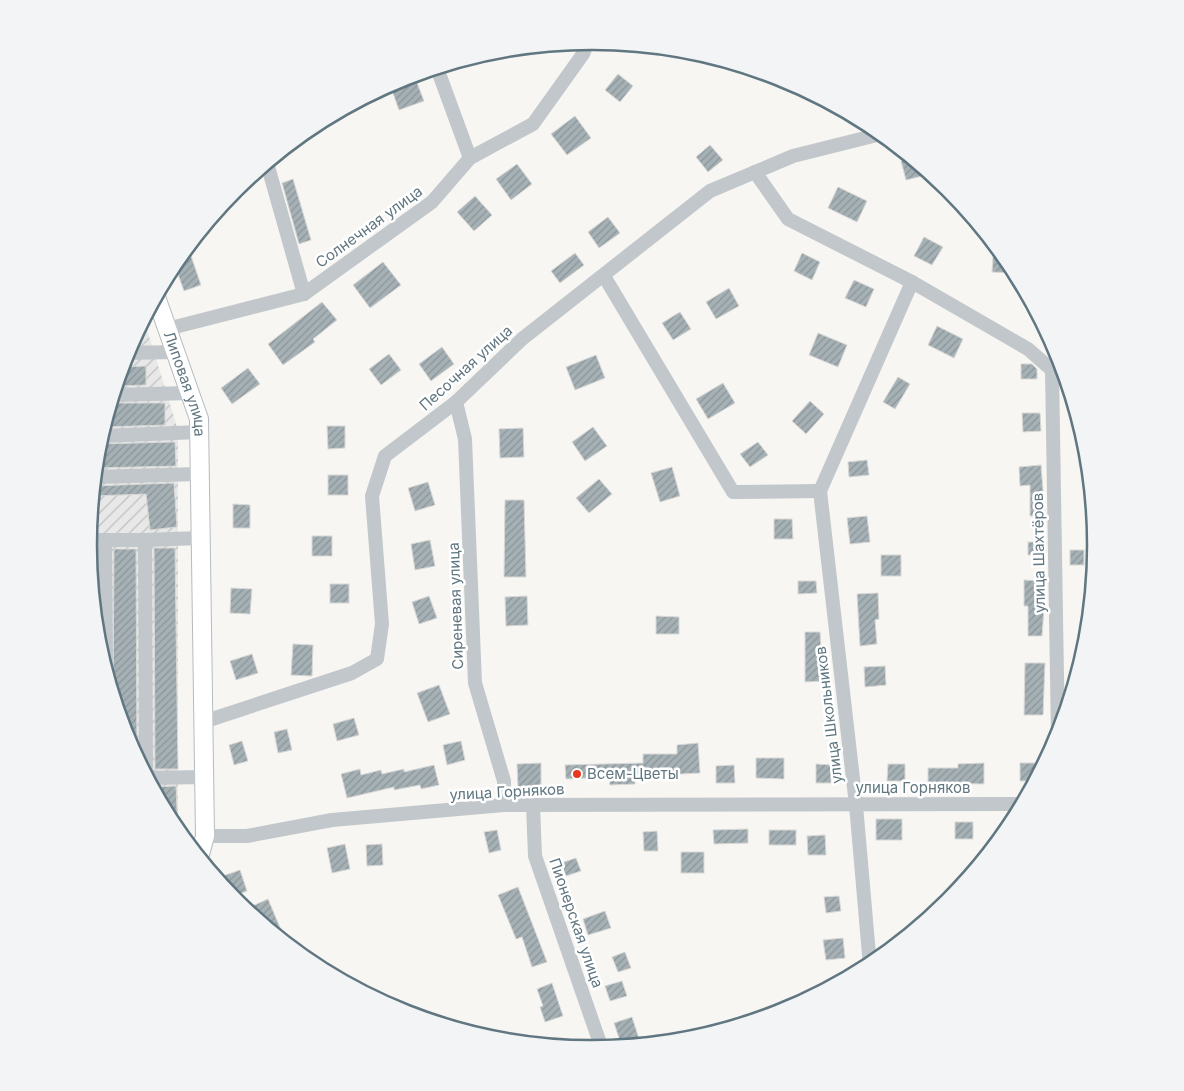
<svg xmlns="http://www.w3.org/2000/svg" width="1184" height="1091" viewBox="0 0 1184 1091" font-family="Inter,sans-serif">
<defs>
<pattern id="industrial-furrows" width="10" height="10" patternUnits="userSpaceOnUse" patternTransform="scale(1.25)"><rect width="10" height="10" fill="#e7e8e7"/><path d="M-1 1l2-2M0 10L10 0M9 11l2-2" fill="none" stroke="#bfc1c0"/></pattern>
<pattern id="building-hatch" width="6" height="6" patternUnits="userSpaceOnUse" patternTransform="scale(1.25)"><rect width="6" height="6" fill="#a6b1b6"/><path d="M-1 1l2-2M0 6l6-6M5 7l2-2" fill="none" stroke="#8b9599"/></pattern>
</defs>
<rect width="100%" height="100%" fill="#f7f6f3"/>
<path fill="url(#industrial-furrows)" d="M144,320l34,110v402l-52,-94 -29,-94 -9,-99 9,-98 29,-95z"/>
<g fill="url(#building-hatch)" stroke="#d8d8d6">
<path d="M618,74l15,12 -13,16 -15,-12z"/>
<path d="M414,75l10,26 -25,9 -9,-25z"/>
<path d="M575,116l16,22 -24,17 -16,-21z"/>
<path d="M710,145l13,15 -15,12 -12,-15z"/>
<path d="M911,158l19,16 -24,6 -5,-19z"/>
<path d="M517,164l15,20 -21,16 -15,-21z"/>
<path d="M293,179l18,61 -12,4 -17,-61z"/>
<path d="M838,187l29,14 -10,21 -29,-14z"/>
<path d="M475,196l17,19 -18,16 -17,-19z"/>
<path d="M608,217l12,16 -21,15 -11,-16z"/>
<path d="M924,237l19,10 -11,18 -18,-9z"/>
<path d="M994,244l17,22 4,7 -23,-1z"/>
<path d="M188,247l13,38 -17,6 -10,-28z"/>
<path d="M575,253l9,12 -24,18 -9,-12z"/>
<path d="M802,253l18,9 -8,18 -18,-9z"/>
<path d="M383,262l18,23 -31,23 -17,-23z"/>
<path d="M854,280l20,9 -8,18 -21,-9z"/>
<path d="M729,288l10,18 -23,13 -10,-17z"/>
<path d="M322,302l15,18 -24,19 2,3 -32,23 -15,-21z"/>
<path d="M680,312l11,17 -18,11 -11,-17z"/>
<path d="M937,326l26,13 -9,19 -26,-13z"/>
<path d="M818,333l29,12 -9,22 -29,-12z"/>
<path d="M442,347l12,17 -23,17 -12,-17z"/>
<path d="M389,354l12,16 -20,15 -12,-16z"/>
<path d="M596,355l9,23 -30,12 -9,-23z"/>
<path d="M1021,364h11l5,5v10h-16z"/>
<path d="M146,366v19l-30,1 6,-19z"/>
<path d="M248,368l12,16 -28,20 -11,-16z"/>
<path d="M898,377l12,7 -15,25 -12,-7z"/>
<path d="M723,383l12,20 -27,16 -12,-20z"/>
<path d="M810,401l14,13 -18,20 -14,-13z"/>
<path d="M111,403h54v22l-62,2z"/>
<path d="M1022,413h18l1,18 -18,1z"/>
<path d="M327,426h18v22l-17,1z"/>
<path d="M593,427l14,19 -22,15 -13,-19z"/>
<path d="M523,428l1,29 -24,1 -1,-29z"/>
<path d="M175,442l1,24 -81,2 3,-24z"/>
<path d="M758,442l10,13 -18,12 -10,-13z"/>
<path d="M867,460l2,15 -20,2 -1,-15z"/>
<path d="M1041,465l4,51h-15v-31l-10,1 -1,-19z"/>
<path d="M672,467l8,29 -20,6 -9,-29z"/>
<rect x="328" y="475" width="20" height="20"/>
<path d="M599,479l13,15 -23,19 -13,-15z"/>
<path d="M428,482l7,23 -20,6 -7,-23z"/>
<path d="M174,483l3,44 -27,3 -4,-36 -53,2 1,-10z"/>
<path d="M505,500h19l2,77h-22z"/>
<path d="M233,504l17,1v23h-17z"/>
<path d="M867,516l3,26 -20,2 -3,-26z"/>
<path d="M774,519h18l1,20h-19z"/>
<rect x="312" y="536" width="20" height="20"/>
<path d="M430,540l5,26 -20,4 -4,-26z"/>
<rect x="1028" y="542" width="18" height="13"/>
<path d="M154,548h21l3,221h-23z"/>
<path d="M88,549h8l1,91z"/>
<path d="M114,549h22l1,210 -11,-21 -13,-41z"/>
<rect x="1070" y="550" width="14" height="15"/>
<rect x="881" y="555" width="20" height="21"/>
<path d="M1024,580l22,1 -4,55h-14v-30h-4z"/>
<path d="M798,581h18l1,12 -19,1z"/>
<rect x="330" y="584" width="19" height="19"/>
<path d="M231,588l21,1 -2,25 -20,-1z"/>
<path d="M878,593l1,26 -4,1 2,24 -17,2 -3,-52z"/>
<path d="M429,596l8,22 -18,6 -7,-22z"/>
<path d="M527,596l1,29 -22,1 -1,-29z"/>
<path d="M656,616l23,1v17h-23z"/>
<path d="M805,632h15l3,49 -18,1z"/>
<path d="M293,644l20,1 -1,31 -21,-1z"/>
<path d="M252,654l6,19 -22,7 -6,-19z"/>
<path d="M1025,663h20l-2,52h-19z"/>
<path d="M885,666l1,19 -21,2 -1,-20z"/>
<path d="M439,685l11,29 -22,8 -11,-29z"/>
<path d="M354,718l5,17 -22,6 -4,-17z"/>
<path d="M287,729l5,21 -14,3 -4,-21z"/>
<path d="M242,741l6,20 -14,4 -5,-20z"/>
<path d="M461,741l4,19 -18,5 -4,-20z"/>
<path d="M698,743l2,30 -38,2v3h-27v6l-25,1 -1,-8 -43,2 -1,-14 78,-2v-9h34v-9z"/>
<path d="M756,758h28v21l-28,-1z"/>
<path d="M541,763v23l-23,1 -1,-23z"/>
<path d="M984,763v21l-56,-1v-15h30v-4z"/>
<path d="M1020,763h25l-10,18h-15z"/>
<path d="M816,764l15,1v18h-15z"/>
<path d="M888,764h17v17h-18z"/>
<path d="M434,765l5,20 -18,4 -1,-4 -26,5v-3l-47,11 -6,-24 19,-5 1,6 20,-5 1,4 22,-5v3z"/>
<path d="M734,765l1,18h-19v-17z"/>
<path d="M176,786l1,23 1,22 -26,-44z"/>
<rect x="876" y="819" width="26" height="21"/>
<rect x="955" y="822" width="18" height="17"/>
<path d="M748,829v14l-34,1 -1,-14z"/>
<path d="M497,830l4,20 -12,3 -5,-21z"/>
<rect x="769" y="830" width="27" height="15"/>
<path d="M657,831l1,20h-14l-1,-19z"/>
<path d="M825,835l1,20h-18l-1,-19z"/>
<path d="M345,844l5,25 -18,4 -5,-25z"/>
<path d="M382,844l1,21 -16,1 -1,-21z"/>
<rect x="681" y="852" width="23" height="21"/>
<path d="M576,858l5,13 -15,5 -5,-13z"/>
<path d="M240,870l7,21 -16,6 -8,-21z"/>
<path d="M518,887l29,75 -15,5 -10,-30 -6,2 -18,-44z"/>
<path d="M839,896l2,15 -15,2 -2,-16z"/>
<path d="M268,899l13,31 -8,3 -22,-18 -3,-7z"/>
<path d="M605,911l6,17 -23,7 -5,-16z"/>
<path d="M843,938l2,20 -19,2 -3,-20z"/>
<path d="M625,952l6,16 -13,4 -6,-15z"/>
<path d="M622,981l5,15 -17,5 -5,-15z"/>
<path d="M552,983l11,33 -18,6 -5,-15 3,-1 -6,-17z"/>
<path d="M632,1017l9,28 -19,2 -8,-24z"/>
</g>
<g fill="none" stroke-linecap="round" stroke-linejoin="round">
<defs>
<g id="major">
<path id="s1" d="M156,297l43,122 6,417 -6,22"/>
</g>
</defs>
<use href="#major" stroke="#b5bbbe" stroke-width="20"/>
<g stroke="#c1c7ca" stroke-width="14">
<path d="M437,68l33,90"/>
<path d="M267,163l37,131"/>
<path d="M755,172l33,47 124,63 116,67 24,21 6,367"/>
<path d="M604,276l129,216 87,-1"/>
<path d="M148,311h13"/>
<path d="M167,329l137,-35 128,-92 38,-44 63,-34 50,-70 5,-12"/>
<path d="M126,353l50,-1"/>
<path d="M113,395l77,-2"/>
<path d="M456,402l9,37 10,244 29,98v24"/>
<path d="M101,436l98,-4"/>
<path d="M94,477l104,-3"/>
<path d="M820,491l36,314 14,161"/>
<path d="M820,491l92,-209"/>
<path d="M88,540h17"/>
<path d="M106,672l-1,-132h40"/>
<path d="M203,722l149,-49 25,-14 5,-35 -10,-128 13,-40 71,-54 66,-63 188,-148 83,-35 88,-22"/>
<path d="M146,775l-1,-235 54,-2"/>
<path d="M147,778l57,-1"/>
<path d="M533,805l2,51 67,193"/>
<path d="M205,836h42l85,-16 172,-15 519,-1"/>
</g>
<use href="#major" stroke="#fff" stroke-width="18"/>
</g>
<circle fill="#ea3720" stroke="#fff" stroke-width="2" cx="577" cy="774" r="5"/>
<g text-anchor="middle" stroke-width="5" stroke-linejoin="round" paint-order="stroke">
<g font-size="15" fill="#607680" stroke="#fff">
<text transform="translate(369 227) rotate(-36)" y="5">Солнечная улица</text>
<text transform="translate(466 368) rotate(-42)" y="5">Песочная улица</text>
<text dy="5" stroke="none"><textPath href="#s1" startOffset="92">Липовая улица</textPath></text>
<text transform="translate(1039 553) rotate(-91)" y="5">улица Шахтёров</text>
<text transform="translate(456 606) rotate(-92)" y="5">Сиреневая улица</text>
<text transform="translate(829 715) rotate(-97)" y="5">улица Школьников</text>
<text x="913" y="793">улица Горняков</text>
<text transform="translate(507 792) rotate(-3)" y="5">улица Горняков</text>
<text transform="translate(576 923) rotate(71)" y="5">Пионерская улица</text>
</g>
<g font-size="15" fill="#607680" stroke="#fff" text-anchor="start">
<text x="587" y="779">Всем-Цветы</text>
</g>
</g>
<path d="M0 0H1184V1091H0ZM97 545a495 495 0 1 1 990 0a495 495 0 1 1-990 0Z" fill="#f2f4f5" fill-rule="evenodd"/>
<path fill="none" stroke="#607680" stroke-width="2.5" d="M97 545a495 495 0 1 1 990 0a495 495 0 1 1-990 0Z"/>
</svg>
